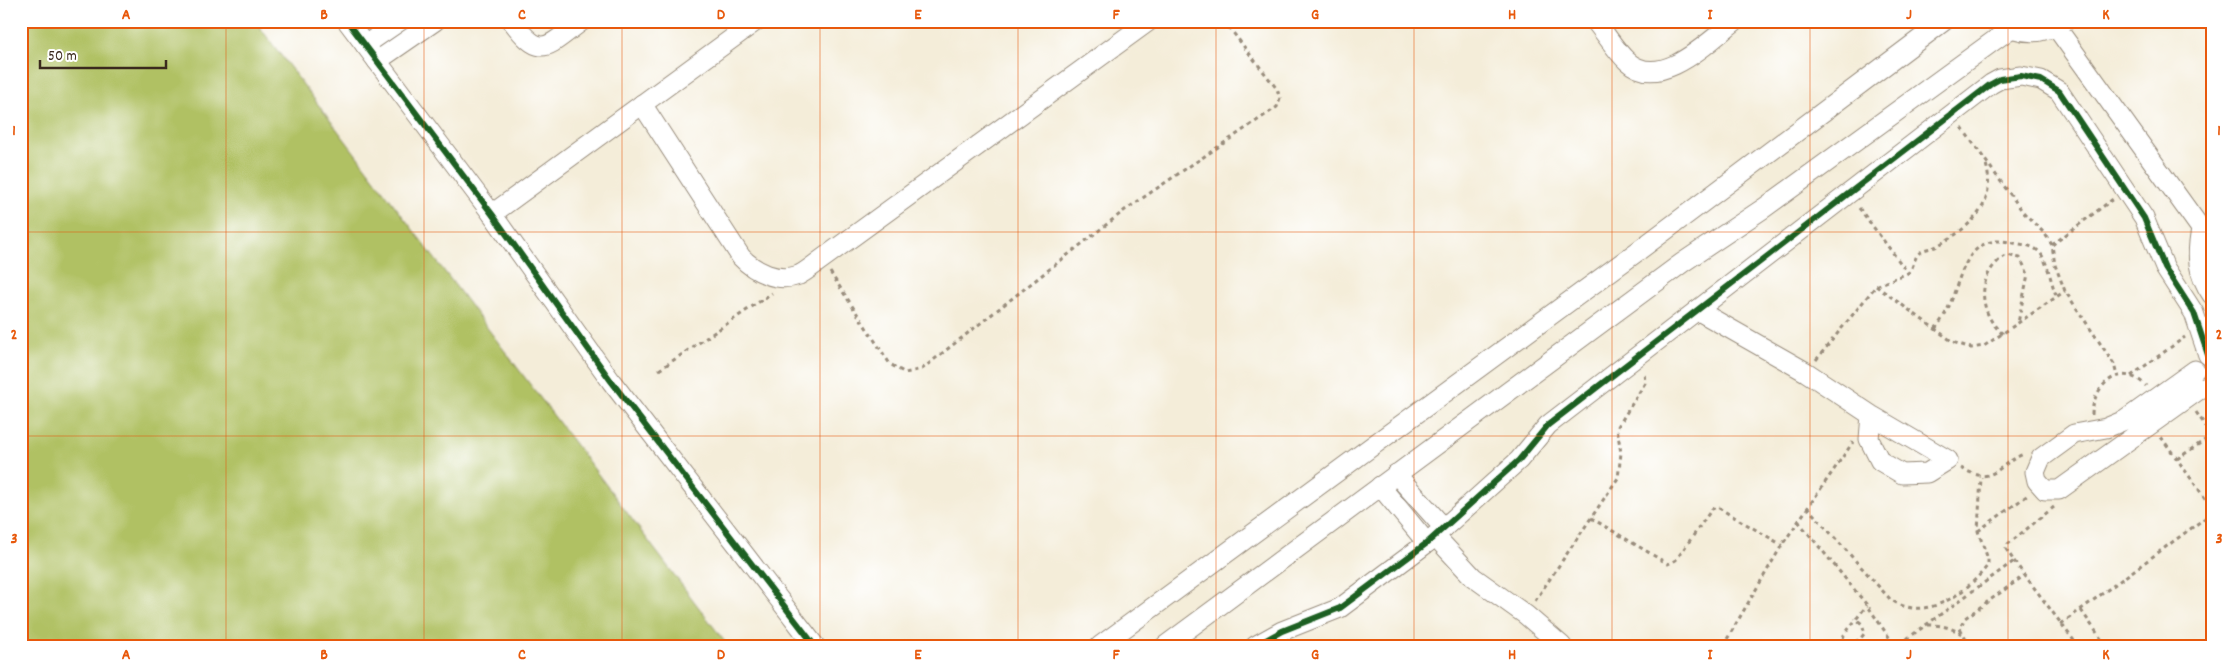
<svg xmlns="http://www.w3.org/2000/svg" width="2233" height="667" viewBox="0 0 2233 667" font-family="Dekko,sans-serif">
<rect width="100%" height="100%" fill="#fff"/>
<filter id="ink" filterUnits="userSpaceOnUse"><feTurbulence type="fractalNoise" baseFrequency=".02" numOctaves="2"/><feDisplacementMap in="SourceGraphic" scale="10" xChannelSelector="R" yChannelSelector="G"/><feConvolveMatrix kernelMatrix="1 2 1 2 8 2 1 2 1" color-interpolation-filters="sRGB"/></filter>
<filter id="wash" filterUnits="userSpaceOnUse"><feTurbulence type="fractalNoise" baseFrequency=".0096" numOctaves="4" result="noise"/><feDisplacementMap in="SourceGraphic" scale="20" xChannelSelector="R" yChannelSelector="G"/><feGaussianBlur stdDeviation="1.12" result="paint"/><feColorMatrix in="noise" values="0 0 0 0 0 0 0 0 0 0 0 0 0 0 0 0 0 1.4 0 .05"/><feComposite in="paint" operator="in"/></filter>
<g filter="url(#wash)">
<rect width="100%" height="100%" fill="#f4edd9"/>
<path fill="#b0c164" stroke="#767641" d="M21,21h234l473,625h-707z"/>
</g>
<g filter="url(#ink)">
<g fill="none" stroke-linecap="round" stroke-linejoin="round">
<defs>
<g id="minor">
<path d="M347,21l145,193 119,167 204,265"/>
<path d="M512,21c30,40 34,26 70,0"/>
<path d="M1595,21c11,13 20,29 32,40 33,31 82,-20 108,-40"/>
<path d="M1997,21c23,14 45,15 68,0"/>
<path d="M2056,27l156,217"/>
<path d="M365,45l35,-24"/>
<path d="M377,61l58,-40"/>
<path d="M642,104l99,153c14,15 37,26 58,18 8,-4 16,-11 23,-16l327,-238"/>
<path d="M492,214l264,-193"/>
<path d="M2201,230c-5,25 -4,43 11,65"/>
<path d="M1697,310l109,62 65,43 77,45 -21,13 -25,1 -22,-13 -11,-22 2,-24"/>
<path d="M2195,370l-70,50 -19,8 -32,6 -33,24 -6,14 2,9 8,9h14l144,-103"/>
<path d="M1396,474l48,54"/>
<path d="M1380,486l47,57"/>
<path d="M1435,536l38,41 53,38 36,31"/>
<path d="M1100,646l538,-395 306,-230"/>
<path d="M1165,646l517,-383 82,-55 246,-179"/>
<path d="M1255,646l27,-15 58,-23 87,-65 92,-83 29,-35 443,-341 9,-5 21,-3 20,4 18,11 85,127 21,50 29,45 14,42"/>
</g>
</defs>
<use href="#minor" stroke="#988c7c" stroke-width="21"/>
<g stroke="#988c7c" stroke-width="3" stroke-dasharray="4 4" stroke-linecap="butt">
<path d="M1962,128l61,84 22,22 7,11 3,20 10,26 49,73 3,12"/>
<path d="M1859,208l49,65"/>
<path d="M2052,245l61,-46"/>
<path d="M830,272l60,92 15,9 17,-4 203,-159 152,-103 3,-9 -3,-9 -53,-68"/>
<path d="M1876,286l77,56 18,6 13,-2 81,-55"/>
<path d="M1935,329c7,-9 13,-19 17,-30 11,-31 19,-67 62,-56 10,2 20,2 27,11 8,12 10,30 16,43"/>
<path d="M2003,334c-26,-21 -27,-62 4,-79l13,3 8,16 -10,49"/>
<path d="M1816,360l60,-74 32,-13c7,-6 5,-17 14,-22 5,-3 10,-2 15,-5 33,-19 60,-40 49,-82"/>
<path d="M659,370l113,-77"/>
<path d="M2131,376l54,-39"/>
<path d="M2196,412l16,23"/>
<path d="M2092,415c0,-29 29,-55 54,-29"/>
<path d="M2161,437l51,71"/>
<path d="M2177,459l35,-24"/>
<path d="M1961,468c34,19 33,-2 63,-14"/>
<path d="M1807,507l83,92c34,25 76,-5 98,-34v-6l-10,-28 3,-54"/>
<path d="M1591,518l77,46 8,-4 36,-51 5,-2 65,38"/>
<path d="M1798,521l69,84 28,41"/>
<path d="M1978,531l50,-36"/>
<path d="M2014,561l64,85"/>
<path d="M1535,601l83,-123 3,-25 -4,-25 28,-45 -1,-12"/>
<path d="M2081,610l25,36"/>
<path d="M2061,624l151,-111"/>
<path d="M1928,625c13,0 22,2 34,9"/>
<path d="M1723,646l59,-101 71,-103"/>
<path d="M1841,646l3,-11 23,-30"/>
<path d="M1848,646l12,-7 5,-6 -3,-9 -7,-6"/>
<path d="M1881,646l9,-7"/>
<path d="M1902,646l6,-8 106,-77 -8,-12 2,-5 46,-37"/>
<path d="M1970,646l-10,-18 5,-10 60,-43"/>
</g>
<use href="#minor" stroke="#fff" stroke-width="19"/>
<defs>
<g id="cycleway">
<path d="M347,21l145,193 119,167 204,265"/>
<path d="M1255,646l27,-15 58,-23 87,-65 92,-83 29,-35 443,-341 9,-5 21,-3 20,4 18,11 85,127 21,50 29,45 14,42"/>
</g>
</defs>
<use href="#cycleway" stroke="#fff" stroke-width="9"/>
<use href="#cycleway" stroke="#1b5e20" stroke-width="6"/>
</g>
</g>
<path fill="none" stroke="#e8590c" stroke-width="1" stroke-opacity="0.55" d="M226,21v625M424,21v625M622,21v625M820,21v625M1018,21v625M1216,21v625M1414,21v625M1612,21v625M1810,21v625M2008,21v625M21,232h2191M21,436h2191"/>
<rect width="2233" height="667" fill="none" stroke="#fff" stroke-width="55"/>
<path d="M40 60v8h126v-8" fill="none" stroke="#3b2a1e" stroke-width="2.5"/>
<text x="48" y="60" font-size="15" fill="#3b2a1e" stroke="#ffffff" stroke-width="4" paint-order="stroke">50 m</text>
<rect x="28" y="28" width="2178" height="612" fill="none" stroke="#e8590c" stroke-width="2"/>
<g font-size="16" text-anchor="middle" font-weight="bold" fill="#e8590c">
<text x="126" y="19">A</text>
<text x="324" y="19">B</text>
<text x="522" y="19">C</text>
<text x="721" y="19">D</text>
<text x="918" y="19">E</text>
<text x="1116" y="19">F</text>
<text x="1315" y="19">G</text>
<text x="1512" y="19">H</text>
<text x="1710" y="19">I</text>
<text x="1909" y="19">J</text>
<text x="2106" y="19">K</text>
<text x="14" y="135">1</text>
<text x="2219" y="135">1</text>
<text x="14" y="339">2</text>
<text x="2219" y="339">2</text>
<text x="14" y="543">3</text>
<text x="2219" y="543">3</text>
<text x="126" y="659">A</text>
<text x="324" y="659">B</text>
<text x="522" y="659">C</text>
<text x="721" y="659">D</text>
<text x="918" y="659">E</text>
<text x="1116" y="659">F</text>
<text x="1315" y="659">G</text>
<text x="1512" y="659">H</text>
<text x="1710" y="659">I</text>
<text x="1909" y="659">J</text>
<text x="2106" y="659">K</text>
</g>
</svg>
